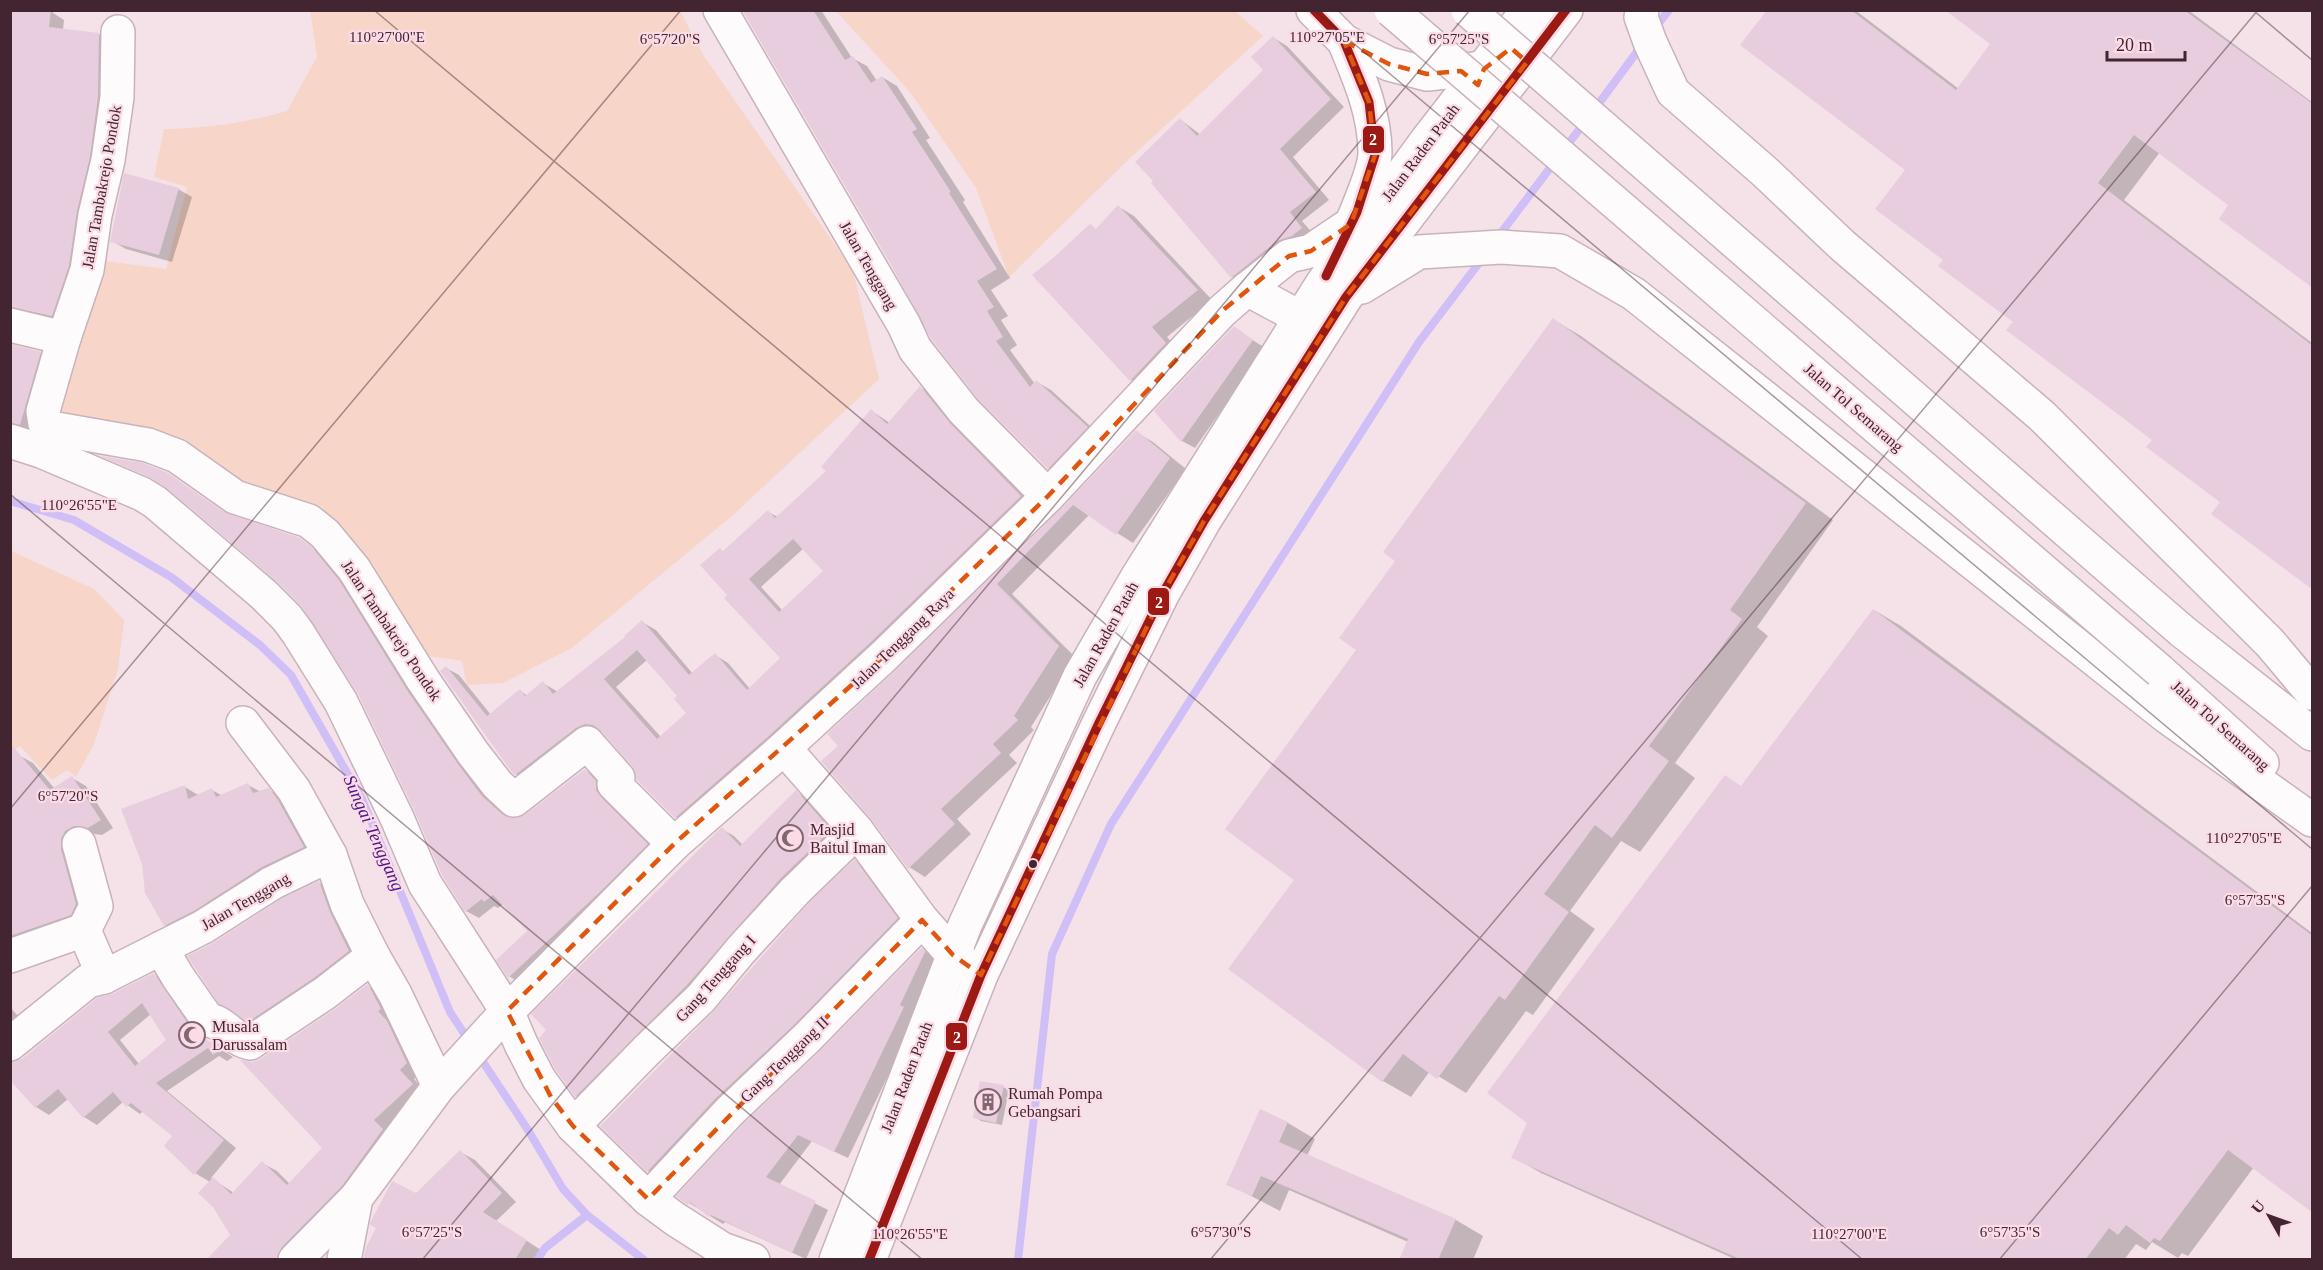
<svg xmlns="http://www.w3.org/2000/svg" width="2323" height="1270" viewBox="0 0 2323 1270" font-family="Georgia,serif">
<rect width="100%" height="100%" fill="#f4e2e8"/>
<g fill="#f7d5c8">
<path d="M310,10l370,1 24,45 149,215 26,108 -146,136 -161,133 -69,35 -36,2 -5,-24 -41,-6 -99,-149 -61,-8 -200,-84 44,-153 61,8 21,-82 -33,-10 10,-48c45,-1 80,-6 123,-18l30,-54z"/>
<path d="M836,11h399l28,25 -134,123 -120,118 -33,-89 -66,-96z"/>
<path d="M11,551l83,38 30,31 -6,49 -24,75 -18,33 -9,-7 -15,10 -32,-34 -9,5z"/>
</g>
<g fill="#0003" fill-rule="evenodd">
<path d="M10,10h43v3l11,7 -1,10 36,4 13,8 -47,280 -55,-3z"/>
<path d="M744,10h77l31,48 15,8 10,15 5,-4 15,9 33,52 -4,2 39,60 -2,2 47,76 -19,12 17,26 -7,4 16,25 -7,5 25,34 2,-2 14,8 50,46 -38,40 -14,-8 -157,-206z"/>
<path d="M1768,10h87l104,79 33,-45 -45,-34h241l124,92v184l-82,-82 -70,-52 -36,48 188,143v246l-158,-149 -209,-180 -38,-90z"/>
<path d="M1274,38l13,8 57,61 -51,50 36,43 -27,21 13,15 -70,49 -13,-8 -51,-157 20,15 64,-65z"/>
<path d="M178,189l14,8 -20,65 -46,-13 -14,-8z"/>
<path d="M1119,207l15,9 78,84 -45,37 14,15 -35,37 -15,-9 -97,-105 63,-45z"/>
<path d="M1554,320l27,16 252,184 -76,107 11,9 -93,127 20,15 -55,74 -19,-11 -51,70 25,18 -62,86 -7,-4 -60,82 -36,-22 -19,26 -28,-16 -153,-112 66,-89 62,-230 39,-89z"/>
<path d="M1234,328l31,20 -70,100 -13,-7 -26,-30z"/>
<path d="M10,346l30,7 13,8 -20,70h-23z"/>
<path d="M921,388l13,7 99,109 -344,321 -13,-8 -72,-85 -5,-1 -10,4 -60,47 -13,-8 -70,-106 13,7 32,40 29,-24 8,5 15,-13 15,9 70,-55 14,-15 14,8 37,44 22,-19 13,8 22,26 32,-30 -52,-64 -6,-43 44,-40 10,5 50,-46 44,-60 18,12zM804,548l21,23 -42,40 -22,-24zM647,660l32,37 9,16 -27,24 -45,-50z"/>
<path d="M1136,432l17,10 33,27 -53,74 -44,-28 -77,79 63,63 -44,70 3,3 -25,25 8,8 -60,56 14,15 -46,43 -16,-10 -69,-121 58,-75 164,-161z"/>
<path d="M108,458l59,16 61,41 71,24 25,17 27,33 144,215 16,16 15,-4 59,-46 12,8 62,74 -138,132 -12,-8 20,-45 -26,-27 -5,4 -4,-2 -15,12 -13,-7 -107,-218 -57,-89 -26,-25 -115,-97z"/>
<path d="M1874,610l27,16 411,307v278l-58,-44 -66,89 -6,-3 -4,5 -26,-16 -6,8 -10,-6 -12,16h-387l-196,-87 -28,-16 229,-370z"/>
<path d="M20,756l13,7 22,26 17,-11 14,8 27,42 -11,7 -15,-2 2,79 -79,39v-187z"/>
<path d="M248,785l13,7 8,-2 14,8 34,57 -138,78 -14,-8 20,-138 13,8 14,-5 11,6z"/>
<path d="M796,792l12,7 35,39 -254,265 -13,-7 146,-267 12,7 9,9z"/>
<path d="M855,861l13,8 42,58 -248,252 -14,-8 -46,-45 113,-114z"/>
<path d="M319,883l14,8 29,68 -100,70 -13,-8z"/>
<path d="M922,949l16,12 -25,52 4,3 -69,142 -36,-17 -33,44 49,25 -22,49 -81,-37 -2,2 -45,-28z"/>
<path d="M154,975l13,7 39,58 27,17 -6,4 -8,-5 -52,35 69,57 -25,30 23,15 28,-30 15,8 13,13 34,-36 -72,-85 9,-3 75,-50 32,-24 14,8 39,78 -7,7 13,14 -133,167h-86l24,-24 -22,-54 -15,-9 -21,-37 -31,-25 -3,3 -17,-12 -26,23 -13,-8 -16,-18 -19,16 -13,-8 -14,-47 91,-65zM151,1014l17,26 -29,24 -19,-24z"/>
<path d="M10,1007l16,18 -16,15z"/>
<path d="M1003,1087l6,3 -7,35 -21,-4 -6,-4z"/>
<path d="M1260,1111l28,12 27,16 -8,17 149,64 27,16 -10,24h-73l8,-18 -119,-52 -9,21 -52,-27z"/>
<path d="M460,1152l15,8 41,42 -20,19 45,29 -5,7 6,3h-177l51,-65z"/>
</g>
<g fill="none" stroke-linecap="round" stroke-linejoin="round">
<g stroke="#d0bef7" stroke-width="8">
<path d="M1655,28l14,-18"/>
<path d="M1594,110l48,-65"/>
<path d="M1565,148l20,-26"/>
<path d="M1498,237l58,-77"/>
<path d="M10,501l64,19 97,57 89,68 31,30 71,124 88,213 19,29"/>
<path d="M477,1053l51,77 35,59 24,26 57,45"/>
<path d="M537,1260l8,-12 42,-33"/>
<path d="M1018,1260l34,-306 59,-130 308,-482 63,-83"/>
</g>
</g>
<g fill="#e7cdde" fill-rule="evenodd">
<path d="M10,10h41l-2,17 50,6 -1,63 -8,61 -13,54 -8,55 -17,50 -42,-9z"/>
<path d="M742,10h71l32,50 8,-4 18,27 11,-7 35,53 -5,3 39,60 -2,1 48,76 -20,12 17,26 -7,4 16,26 -7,4 34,46 6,-7 52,47 -40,42 -70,-70 -47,-60 -41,-76z"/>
<path d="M1767,10h84l105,80 34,-46 -45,-34h239l129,94v184l-94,-69 9,-14 -94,-70 -36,48 215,163v244l-102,-76 9,-12 -74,-55 6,-7 -146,-110 7,-8 -75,-56 5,-6 -68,-51 30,-39 -165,-125z"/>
<path d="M1273,36l58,63 -51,50 36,43 -26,20 12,16 -10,8 -15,5 -46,37 -80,-95 2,-2 -18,-19 45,-44 17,18 66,-66 -12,-13z"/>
<path d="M124,173l55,15 -20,67 -49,-13z"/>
<path d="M1118,205l80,85 -46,37 14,16 -36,38 -98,-106 20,-16 38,-35 6,5z"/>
<path d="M1553,318l253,185 -76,107 12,9 -93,127 20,15 -57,77 -17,-13 -51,69 25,18 -64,88 -6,-4 -62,83 -34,-25 -21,28 -154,-113 66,-89 -69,-51 131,-179 -17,-12 56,-77 -12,-9z"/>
<path d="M1234,326l19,14 -72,102 -27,-31z"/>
<path d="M10,344l31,8 -21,73 -10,-2z"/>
<path d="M920,386l31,38 70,72 -150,146 -100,92 -96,84 -38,-38 -5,-14 -31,-35 -8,-6 -8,-1 -9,4 -61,47 -4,-4 -71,-100 6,-5 41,50 33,-27 5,7 18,-15 10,13 72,-57 -1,-1 18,-16 47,55 26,-22 32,37 33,-32 -56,-60 3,-3 -27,-30 20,-17 3,3 45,-41 7,8 51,-47 -5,-4 50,-58 16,15zM793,539l30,32 -44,41 -30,-33zM637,650l40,46 -3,3 12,14 -29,26 -53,-60z"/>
<path d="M1136,430l34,28 -54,77 -43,-30 -76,79 62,62 -45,70 4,4 -25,24 8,9 -60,56 14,15 -47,45 -37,-50 -50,-58 17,-15 -11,-12 70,-65 164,-160z"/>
<path d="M100,456l43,7 25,10 56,39 76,26 12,9 27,33 68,110 51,74 24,32 20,18 7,4h9l7,-3 60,-46 11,12v9l5,7 47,47 -48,48 -92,86 -12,-18 31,-29 -34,-36 -9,7 -2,-3 -17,13 -23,-37 -28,-65 -56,-116 -56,-87 -27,-27 -108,-92 -18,-11z"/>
<path d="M1873,609l440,327v277l-85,-63 -68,91 -6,-3 -4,5 -24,-18 -8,10 -9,-7 -24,32h-343l-231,-102 16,-35 -40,-30 238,-318 16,11z"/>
<path d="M10,743l40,47 22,-14 29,44 -13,8 -14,-2 -9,5 -4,8v10l15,55 -5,11 -61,21z"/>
<path d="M248,783l5,10 16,-5 9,12 26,47 -42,20 -68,44 -30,15 -19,-33 -3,-29 -21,-55 64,-24 3,14 24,-11 4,9z"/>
<path d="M796,790l35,40 -50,48 -94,107 -112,112 -20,-28 -16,-31 7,-8 -15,-16 191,-187 18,19z"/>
<path d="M855,859l43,59 -103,106 -80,75 -68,73 -47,-46 114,-115 94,-107z"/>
<path d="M319,881l11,31 19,39 -35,27 -66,44 -29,-18 -32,-48 26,-13 68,-44z"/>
<path d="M921,948l4,4 -25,53 4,2 -70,145 -36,-17 -32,42 50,24 -24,52 -81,-38 -2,2 -19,-15 -2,3 -12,-9 66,-71 79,-75z"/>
<path d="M154,973l39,58 28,18 -8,6 -5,-7 -52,35 68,57 -30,35 -30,-29 8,-10 -41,-33 -5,4 -13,-15 -30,26 -25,-29 -23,19 -25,-28v-18l12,-3 75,-61 15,-4zM142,1003l24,37 -31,26 -27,-34z"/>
<path d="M368,984l13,25 -3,2 9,10 20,42 -7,7 13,14 -39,36 9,9 -41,57 -60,61 -5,13h-71l24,-25 -17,-28 -15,-14 15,-16 18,17 31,-33 25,24 35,-37 -82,-88 12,2 8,-3 75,-50z"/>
<path d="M980,1081l24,4 -8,38 -23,-5z"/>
<path d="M1260,1109l28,13 -9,20 177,77 -18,41h-39l9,-21 -147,-63 -9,20 -26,-11z"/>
<path d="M460,1150l42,43 -19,19 44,28 -12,20h-152l3,-13 10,-19 -6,-3v-2l22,-42 24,12z"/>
</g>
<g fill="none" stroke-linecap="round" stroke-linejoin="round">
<defs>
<g id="minor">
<path d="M720,10l184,315 11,24 49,62 84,85"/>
<path d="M118,32l-1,65 -9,63 -13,55 -8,55 -23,68 -21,73 2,13 6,4 97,17 29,11 58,41 74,24 16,13 29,35 69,111 50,73 24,31 17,16 73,-57 31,35 -4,6 60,60"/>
<path d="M1247,289l42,-33 22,-5 40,-27"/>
<path d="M10,325l54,13"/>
<path d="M10,441l31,10 101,43 13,8 108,92 24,24 11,15 43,69 56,116 28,66 82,127 14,33 18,35 34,47 75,73 27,20 47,30 31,11"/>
<path d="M243,723l51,67 36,65 17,49 26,52 22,38 44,92"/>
<path d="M784,748l73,83 65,89 31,35 23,16"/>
<path d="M79,844l17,62 -12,24"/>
<path d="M161,948l17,29 30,43c17,2 25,20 42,23l75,-50 48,-37"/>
<path d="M10,956l74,-26 20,47"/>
<path d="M10,1044l78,-63 16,-4 99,-50 69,-44 58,-28"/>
<path d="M573,1126l73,-75 55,-53 40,-48 54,-59 62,-60"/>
<path d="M648,1199l81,-87 79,-75 114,-117"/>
<path d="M295,1260l61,-62"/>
<path d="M344,1260l12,-62 83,-112 63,-69 172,-173 110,-96 100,-92 164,-160 174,-185 25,-22 54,29"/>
</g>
<g id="highway">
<path d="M1313,10l31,31 45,23 38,10 57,-6"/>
<path d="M1642,10l-1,7 9,25 23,50 92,80 77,73 200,171 228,227 42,50"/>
<path d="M1344,41c15,36 31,72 31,112 0,16 -19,61 -26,76"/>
<path d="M1362,287l57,-35 82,-5 59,4 74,43 532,422 146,104"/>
<path d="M2182,631l130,103"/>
<path d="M2160,671l102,92"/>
<path d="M836,1260l129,-335 115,-249 58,-100 184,-292 105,-144 101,-130"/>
<path d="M869,1260l112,-285 117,-250 65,-132 41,-72 142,-224 220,-287"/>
</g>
</defs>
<use href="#minor" stroke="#c9b3bb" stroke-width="36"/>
<use href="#highway" stroke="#c9b3bb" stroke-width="36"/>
<use href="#minor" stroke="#fdfbfc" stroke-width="33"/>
<use href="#highway" stroke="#fdfbfc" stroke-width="33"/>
<defs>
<g id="highway-bridge">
<path d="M1391,10l769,661"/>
<path d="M1468,10l714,621"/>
</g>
</defs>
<use href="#highway-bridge" stroke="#c9b3bb" stroke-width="36" stroke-linecap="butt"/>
<use href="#highway-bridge" stroke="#fdfbfc" stroke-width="33"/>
<defs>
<g id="bus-1">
<path d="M1314,10l30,31 25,61 6,53 -18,57 -31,64"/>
<path d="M869,1260l112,-285 117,-250 65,-132 41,-72 142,-224 220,-287"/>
</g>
</defs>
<use href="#bus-1" stroke="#fbdbe6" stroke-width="14"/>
<use href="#bus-1" stroke="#9c1a13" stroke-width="9"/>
</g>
<path fill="none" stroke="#e0560e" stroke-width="4.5" stroke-dasharray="12 8" stroke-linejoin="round" d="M1344,41l45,23 38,10 34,-3 17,14 6,-16 27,-21 16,14 -181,235 -142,224 -41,72 -182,382 -28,-20 -31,-35 -274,279 -75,-73 -22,-29 -44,-86 167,-167 210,-188 164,-160 174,-185 67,-55 22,-5 40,-27 24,-69 -6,-53z"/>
<path fill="none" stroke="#422531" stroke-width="1.5" stroke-opacity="0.45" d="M374,10l1489,1250M1314,10l998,839M2253,10l59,50M10,494l913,766M10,809l671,-799M422,1260l1048,-1250M1210,1260l1048,-1250M1999,1260l313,-374"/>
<defs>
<symbol id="mosque-ring" viewBox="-11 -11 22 22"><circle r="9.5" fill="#fbdbe6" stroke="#806771" stroke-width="1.5"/><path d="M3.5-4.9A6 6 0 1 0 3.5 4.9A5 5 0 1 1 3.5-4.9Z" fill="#806771"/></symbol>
<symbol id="building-ring" viewBox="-11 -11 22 22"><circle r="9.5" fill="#fbdbe6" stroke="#806771" stroke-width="1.5"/><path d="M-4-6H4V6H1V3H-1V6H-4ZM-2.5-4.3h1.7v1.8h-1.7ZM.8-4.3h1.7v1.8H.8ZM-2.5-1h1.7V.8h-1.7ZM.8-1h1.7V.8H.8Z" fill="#806771"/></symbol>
</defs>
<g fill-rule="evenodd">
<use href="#mosque-ring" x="775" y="823" width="30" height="30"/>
<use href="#mosque-ring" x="177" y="1020" width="30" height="30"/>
<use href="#building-ring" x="973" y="1087" width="30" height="30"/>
</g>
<circle fill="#422531" stroke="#fbdbe6" stroke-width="2" cx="1033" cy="864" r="5"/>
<g text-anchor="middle" stroke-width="4.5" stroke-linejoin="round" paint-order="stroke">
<g font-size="16" fill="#422531" stroke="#fbdbe6">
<text transform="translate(1420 152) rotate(-53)" y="6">Jalan Raden Patah</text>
<text transform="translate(101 187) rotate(-80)" y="6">Jalan Tambakrejo Pondok</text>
<text transform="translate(869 265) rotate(60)" y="6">Jalan Tenggang</text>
<text transform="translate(1854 407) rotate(41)" y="6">Jalan Tol Semarang</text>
<text transform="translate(392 630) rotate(56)" y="6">Jalan Tambakrejo Pondok</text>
<text transform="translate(1105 634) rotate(-61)" y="6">Jalan Raden Patah</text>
<text transform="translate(902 638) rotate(-44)" y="6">Jalan Tenggang Raya</text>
<text transform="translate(2221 725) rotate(42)" y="6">Jalan Tol Semarang</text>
<text transform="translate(245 901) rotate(-30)" y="6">Jalan Tenggang</text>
<text transform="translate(715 978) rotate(-48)" y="6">Gang Tenggang I</text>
<text transform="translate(784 1059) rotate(-44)" y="6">Gang Tenggang II</text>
<text transform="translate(906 1077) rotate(-69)" y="6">Jalan Raden Patah</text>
</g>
<g font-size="16" fill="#422531" stroke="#fbdbe6" text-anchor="start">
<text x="810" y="835">Masjid<tspan x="810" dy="18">Baitul Iman</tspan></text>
<text x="212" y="1032">Musala<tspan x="212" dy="18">Darussalam</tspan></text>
<text x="1008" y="1099">Rumah Pompa<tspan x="1008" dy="18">Gebangsari</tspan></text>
</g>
<g font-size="18" font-style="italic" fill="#481a8a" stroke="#fbdbe6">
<text transform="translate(374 833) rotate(66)" y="6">Sungai Tenggang</text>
</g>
</g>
<g font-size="15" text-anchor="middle" fill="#422531" stroke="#fbdbe6" stroke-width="4.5" stroke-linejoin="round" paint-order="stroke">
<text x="387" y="42">110°27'00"E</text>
<text x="1327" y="42">110°27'05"E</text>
<text x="670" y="44">6°57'20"S</text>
<text x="1459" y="44">6°57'25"S</text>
<text x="79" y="510">110°26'55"E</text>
<text x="68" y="801">6°57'20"S</text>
<text x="2244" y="843">110°27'05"E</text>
<text x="2255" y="905">6°57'35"S</text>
<text x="432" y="1237">6°57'25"S</text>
<text x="1221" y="1237">6°57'30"S</text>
<text x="2010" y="1237">6°57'35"S</text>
<text x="910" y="1239">110°26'55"E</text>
<text x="1849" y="1239">110°27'00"E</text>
</g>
<g stroke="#fbdbe6" stroke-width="2">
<rect x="1362" y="125" width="23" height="29" rx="6" fill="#9c1a13"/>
<rect x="1147" y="587" width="23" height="29" rx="6" fill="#9c1a13"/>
<rect x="945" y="1022" width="23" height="29" rx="6" fill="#9c1a13"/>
</g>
<g font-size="16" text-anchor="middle" font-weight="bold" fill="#fff">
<text x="1373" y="145">2</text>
<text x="1159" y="608">2</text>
<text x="957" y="1043">2</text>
</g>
<rect width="2323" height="1270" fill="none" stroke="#422531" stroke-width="24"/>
<g transform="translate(2269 1216) rotate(310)" stroke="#fbdbe6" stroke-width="4.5" paint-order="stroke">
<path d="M0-4.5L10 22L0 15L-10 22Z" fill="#422531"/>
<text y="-9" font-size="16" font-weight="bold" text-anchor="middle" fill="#422531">U</text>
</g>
<path d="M2107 51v9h78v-9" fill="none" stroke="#422531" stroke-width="3"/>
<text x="2116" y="51" font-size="18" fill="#422531" stroke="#fbdbe6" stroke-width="4.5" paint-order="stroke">20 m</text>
</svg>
